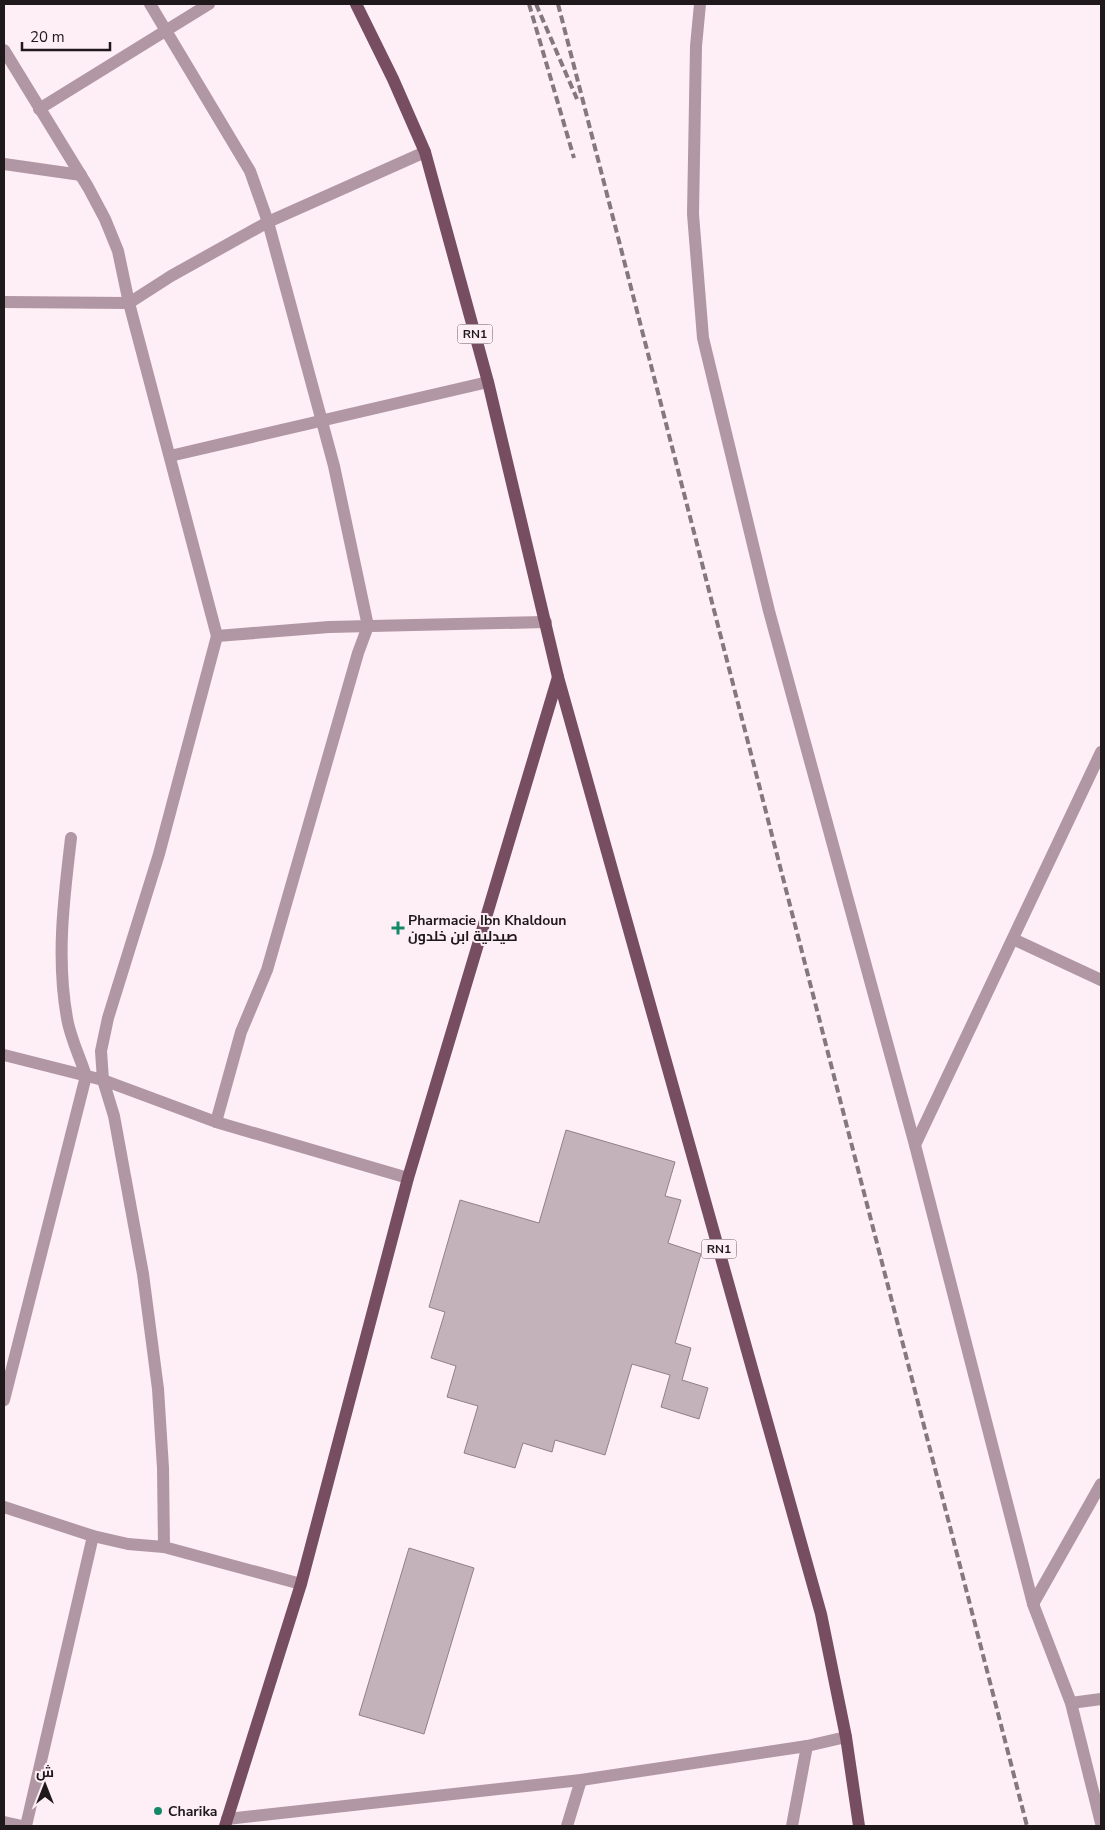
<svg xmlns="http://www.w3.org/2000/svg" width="1105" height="1830" viewBox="0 0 1105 1830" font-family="'Nunito Sans',Cairo,sans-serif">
<rect width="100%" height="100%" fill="#feeef5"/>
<g fill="#c4b2ba" stroke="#918088">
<path d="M566,1130l109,32 -10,34 16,4 -13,43 33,11 -26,89 16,5 -9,32 26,8 -9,31 -38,-12 9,-32 -38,-11 -27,91 -50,-15 -3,12 -29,-9 -8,25 -51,-15 14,-47 -31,-9 9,-31 -25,-8 14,-46 -16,-5 31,-107 79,23z"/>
<path d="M409,1548l65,20 -50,166 -65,-19z"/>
</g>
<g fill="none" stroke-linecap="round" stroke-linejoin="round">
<path stroke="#b197a3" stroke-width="12" d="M71,838c-7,60 -15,119 -4,180 3,19 13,39 19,58"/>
<g stroke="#b197a3" stroke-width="12">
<path d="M150,4l100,167 18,51 66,244 34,160 -10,27 -91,317 -26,62 -25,90"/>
<path d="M700,4l-4,42 -3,168 10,124 66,273 146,534"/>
<path d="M4,50l84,137 17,32 13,32 11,52 -125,-1"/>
<path d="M39,109l170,-105"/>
<path d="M425,152l-157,70 -97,54 -42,27 88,333 112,-9 217,-5"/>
<path d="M4,164l77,11"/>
<path d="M170,456l318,-74"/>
<path d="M1101,752l-186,393 118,459 38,99 30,120"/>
<path d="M1013,939l88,41"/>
<path d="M4,1055l99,25 113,42 192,56"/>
<path d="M4,1400l82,-324"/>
<path d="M4,1507l89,29 35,8 36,3 137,37"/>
<path d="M164,1547l-1,-79 -5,-79 -15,-115 -29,-158 -11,-36 -2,-29 7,-33 51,-164 58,-218"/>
<path d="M1033,1604l68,-120"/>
<path d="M1071,1703l30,-4"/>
<path d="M227,1819l354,-39 226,-34 39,-9"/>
<path d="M4,1822l18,4"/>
<path d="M26,1826l67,-290"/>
<path d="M567,1826l14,-46"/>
<path d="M792,1826l15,-80"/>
</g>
<g stroke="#764d61" stroke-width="12">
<path d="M356,4l37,75 32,73 63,230 70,295 263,937 25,123 13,89"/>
<path d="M225,1826l76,-242 107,-406 150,-501"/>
</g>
<g stroke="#82787d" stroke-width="4" stroke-dasharray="8 4" stroke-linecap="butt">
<path d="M529,4l45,154"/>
<path d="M536,4l41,95"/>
<path d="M558,4l469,1822"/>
</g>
</g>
<g fill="#148969" stroke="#feeef5" stroke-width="2">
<path d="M395.5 920.5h5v5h5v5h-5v5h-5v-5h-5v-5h5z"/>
<circle cx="158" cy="1811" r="5"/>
</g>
<g text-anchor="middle" stroke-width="4" stroke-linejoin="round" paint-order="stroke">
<g fill="#feeef5" stroke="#62595d" stroke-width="1">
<rect x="457.5" y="324.5" width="35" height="19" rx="4"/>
<rect x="701.5" y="1239.5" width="35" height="19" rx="4"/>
</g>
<g font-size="12" font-weight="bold" fill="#1f191c">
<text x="475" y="338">RN1</text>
<text x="719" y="1253">RN1</text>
</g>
<g font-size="14" font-weight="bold" fill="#1f191c" stroke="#feeef5" text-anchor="start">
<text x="408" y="925">Pharmacie Ibn Khaldoun<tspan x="408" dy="16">صيدلية ابن خلدون</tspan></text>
<text x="168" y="1816">Charika</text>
</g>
</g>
<rect width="1105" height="1830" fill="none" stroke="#1f191c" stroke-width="10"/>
<g transform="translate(45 1785)" stroke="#feeef5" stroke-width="4" paint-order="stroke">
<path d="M0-4L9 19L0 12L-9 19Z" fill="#1f191c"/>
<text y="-8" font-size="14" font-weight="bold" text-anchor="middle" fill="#1f191c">ش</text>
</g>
<path d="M22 42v8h88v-8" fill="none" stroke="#1f191c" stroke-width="2.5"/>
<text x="30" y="42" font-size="15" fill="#1f191c" stroke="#feeef5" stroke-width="4" paint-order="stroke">20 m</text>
</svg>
